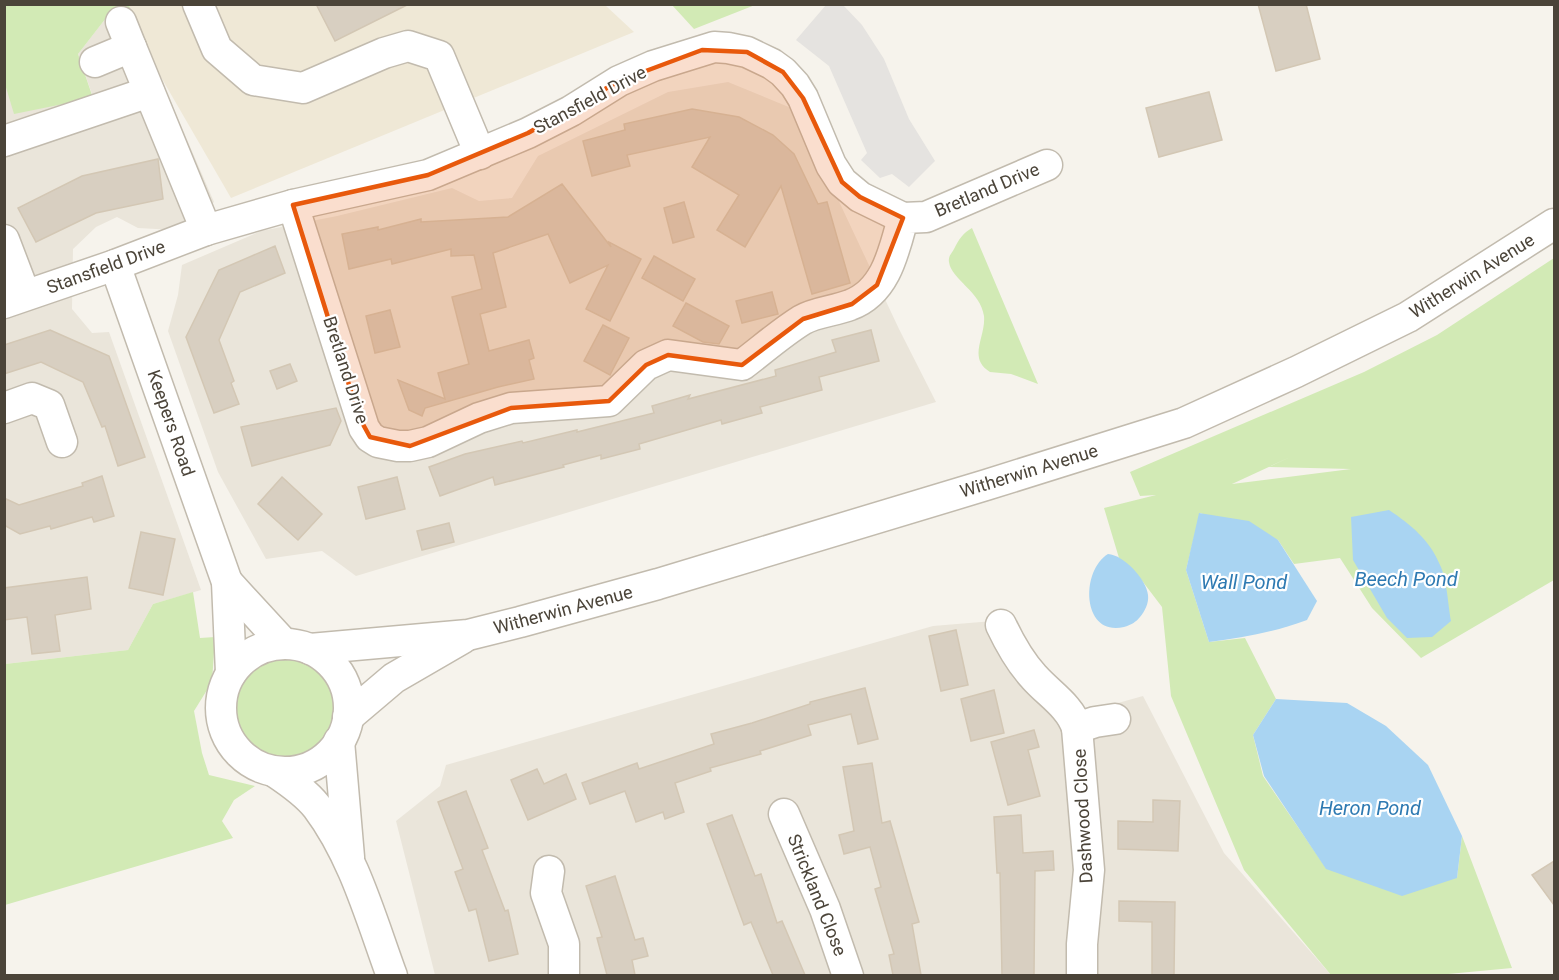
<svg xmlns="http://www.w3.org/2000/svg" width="1559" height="980" viewBox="0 0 1559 980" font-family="Roboto,sans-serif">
<rect width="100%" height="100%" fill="#f6f3ec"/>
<g fill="#eae5da">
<path d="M130,8l84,194 -40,28 -36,-2 -21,-11 -21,10 -23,22 -1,60 20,24 17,-1 92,258 -48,14 -25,46 -123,14 -1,-580 89,13 -15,-43 28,-36z"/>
<path d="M728,82l68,28 103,219 37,73 -580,174 -34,-25 -56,8 -48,-87 -50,-141 10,-36 4,-30 79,-34 76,-15 115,-28 27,13 33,-3 26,-42 130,-64z"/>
<path d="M1005,620l81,92 57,-16 81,157 107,122h-896l-39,-154 44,-35 6,-21 487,-139z"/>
</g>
<path fill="#efe8d6" d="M129,5h476l29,27 -403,166 -77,-133z"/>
<g fill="#d2eab5" fill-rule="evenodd">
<path d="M4,5h125l1,3 -24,10 -28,36 15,44 -79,16 -9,-30z"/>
<path d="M672,5h83l-61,24z"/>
<path d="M972,228l66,156 -27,-10 -21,-2c-23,-14 -4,-35 -6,-56 -3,-24 -33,-37 -35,-54 -1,-6 3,-9 5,-13 5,-10 9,-16 18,-21z"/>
<path d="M1554,258v322l-133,78 -49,-50 -32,-50 -46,6 -16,-24 -78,-27 -14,57 23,72 36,-4 31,61 -23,36 10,41 63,92 131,10 5,-42 50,132 -85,8 -96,-1 -87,-105 -73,-174 -9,-89 -22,-29 -21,-20 -15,-50 52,-13 -16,1 -10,-24 234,-100 73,-37zM1290,457l-21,10 82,2 -119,15z"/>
<path d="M193,592l7,46 15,-1 -3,45 -18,29 8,42 7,22 46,11 -21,14 -12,21 11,17 -228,67v-241l123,-14 25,-46z"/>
<circle cx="286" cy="708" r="50"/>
</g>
<path fill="#e5e3e0" d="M826,5h17l19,20 22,34 25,60 26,42 -26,26 -17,-13 -12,4 -19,-18 6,-7 -38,-87 -33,-26z"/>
<g fill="#a9d4f2">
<path d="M1389,510c21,14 41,30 51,55 7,14 8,40 11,56l-19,16 -25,1 -20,-20 -34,-58 -2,-43z"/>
<path d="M1199,513l50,8 29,19 39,61 -10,19c-33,12 -64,18 -98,22l-23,-72z"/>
<path d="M1108,554c16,1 39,26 40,41 1,8 -3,16 -8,22 -4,5 -9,8 -16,10 -42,10 -44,-56 -16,-73z"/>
<path d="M1276,699l71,4 39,23 42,39 34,71 -5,42 -55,18 -76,-27 -62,-93 -11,-41z"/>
</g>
<g fill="#d8cfc1" stroke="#d3c7b4" stroke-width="1.5">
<path d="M316,4h93l-74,37z"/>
<path d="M1258,4h48l14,55 -44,12z"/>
<path d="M1209,92l13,48 -63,17 -13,-49z"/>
<path d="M692,109l47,8 34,18 21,19 24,50 9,-2 23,81 -38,11 -31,-108 -36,61 -28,-17 22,-35 -47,-28 18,-30 -83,18 3,11 -38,10 -9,-35 42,-11 -1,-6z"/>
<path d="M158,159l5,40 -67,14 -60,29 -18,-34 64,-32z"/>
<path d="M562,184l49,63 -2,-5 32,17 -31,62 -24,-12 22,-44 -38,18 -22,-49 -55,19 13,54 -26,7 9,37 40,-11 5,18 -5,2 5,19 -36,8 -73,21 -3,8 -13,-6 -11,-30 47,19 -7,-26 31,-9 -17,-67 30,-8 -8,-34 -23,1v-7l-59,15 -1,-5 -42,10 -7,-35 36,-7v3l43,-11v3l87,-5z"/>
<path d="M684,202l10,35 -21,6 -9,-35z"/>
<path d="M275,246l10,27 -45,19 -21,48 15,41 -3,2 8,21 -25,9 -28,-76 33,-67z"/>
<path d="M654,256l41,23 -12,22 -41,-23z"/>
<path d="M772,292l6,22 -36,9 -6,-22z"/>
<path d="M686,303l43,23 -10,18 -16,-2 -30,-16z"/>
<path d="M390,310l10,37 -25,6 -9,-37z"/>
<path d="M603,325l26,13 -19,37 -26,-14z"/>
<path d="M50,330l59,26 36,101 -27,9 -13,-40 -3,1 -19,-45 -42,-20 -37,12v-29z"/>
<path d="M871,330l8,31 -60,16 3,13 -62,17 2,6 -40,11 -1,-4 -82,24 1,5 -39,10v-4l-38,10 1,2 -69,18 -2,-8 -53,19 -11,-29 36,-13 57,-13 1,2 54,-13v2l77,-19 -2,-7 38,-11 -2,4 88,-23 -1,-6 61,-18 -4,-12z"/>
<path d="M290,364l7,17 -20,8 -7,-18z"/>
<path d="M336,408l5,13 -11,24 -78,21 -11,-39z"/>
<path d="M102,476l12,40 -20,6 -2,-5 -41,12 -1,-3 -30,8 -16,-9v-27l15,7 64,-19 -1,-3z"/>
<path d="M282,477l40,37 -24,26 -40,-36z"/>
<path d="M397,477l8,32 -39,10 -8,-32z"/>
<path d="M449,523l5,19 -32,8 -5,-19z"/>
<path d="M141,532l34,7 -12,56 -34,-7z"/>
<path d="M87,577l4,32 -36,6 5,36 -28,3 -5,-37 -23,3v-32z"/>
<path d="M956,630l12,55 -27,6 -12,-55z"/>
<path d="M865,688l13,51 -20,5 -7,-30 -43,11 3,10 -51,16 1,3 -51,14 1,3 -36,12 9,29 -19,7 -2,-7 -27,10 -11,-31 -35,13 -8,-21 55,-20 2,6 75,-25 -3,-10 41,-11 58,-19v-2z"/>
<path d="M994,690l10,43 -33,8 -10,-42z"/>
<path d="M1034,730l5,17 -11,3 12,46 -32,9 -17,-63z"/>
<path d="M872,763l10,60 8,-2 29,101 -7,2 9,51h-28l-4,-20 5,-1 -19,-65 6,-2 -11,-40 -26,7 -5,-19 15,-4 -11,-64z"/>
<path d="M537,769l7,15 22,-10 10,25 -48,21 -17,-40z"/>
<path d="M466,791l22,57 -6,2 23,61 3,-1 10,44 -29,7 -13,-52 -7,2 -14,-39 8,-3 -25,-67z"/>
<path d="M1153,800l27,1 -2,50 -60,-2v-28l35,1z"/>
<path d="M732,815l23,61 6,-2 16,49 5,-2 23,54h-32l-22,-53 -7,3 -37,-101z"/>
<path d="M1021,815l2,38 30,-2 1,19 -19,1 -1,104h-32l-2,-102h-3l-3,-56z"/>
<path d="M1554,861v44l-22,-30z"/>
<path d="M615,876l20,64 8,-2 5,18 -16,4 3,15h-28l-10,-37 5,-1 -16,-51z"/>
<path d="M1119,901l56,1 -1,73h-22v-53l-33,-1z"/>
</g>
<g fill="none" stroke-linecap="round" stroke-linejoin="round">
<defs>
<g id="minor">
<path d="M198,4l19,45 36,31 50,8 81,-35 24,-7 31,10 41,98"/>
<path d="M131,47l75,183"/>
<path d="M95,62l36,-15 -10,-25"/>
<path d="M4,141l145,-49"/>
<path d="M293,205l71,223 6,9 8,5 20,4h12l18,-4 51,-24 32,-10 98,-7 37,-36 22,-10 74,10c20,-15 39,-32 60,-45 13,-8 33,-9 48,-15 36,-13 44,-54 53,-87l23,-1 121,-52"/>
<path d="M4,240l21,55"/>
<path d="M115,265l112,317 4,91"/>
<path d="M4,303l111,-38 91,-35 87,-25 135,-30 100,-42 43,-22 48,-30 34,-15 61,-19 14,1 19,4 25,12 11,8 12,13 8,13 28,67 11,17 18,15 43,21"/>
<path d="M4,408l28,-10 17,7 13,37"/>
<path d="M227,582l57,62"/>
<path d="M1001,625c9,19 19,37 33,52 15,17 36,29 43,51l18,-6 20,-3"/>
<circle cx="285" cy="708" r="64"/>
<path d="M310,649l158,-14 52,-13 138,-38 328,-99 198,-62 112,-51 112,-55 146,-93"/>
<path d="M348,717l46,-39 69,-40"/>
<path d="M1077,728l12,142 -7,74v32"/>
<path d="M339,741l10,116"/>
<path d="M275,772c15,10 31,21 42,35 37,49 54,112 75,169"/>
<path d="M784,814l41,95 23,67"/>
<path d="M549,871l-3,22 18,51v32"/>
</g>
</defs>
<use href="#minor" stroke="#c2bbae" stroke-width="33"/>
<use href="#minor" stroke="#fff" stroke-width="30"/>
</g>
<path fill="#e8590c" fill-opacity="0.2" stroke="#e8590c" stroke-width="4.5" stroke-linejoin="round" d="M702,50l45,2 36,20 20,26 39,84 18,15 43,21 -26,67 -25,19 -49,15 -61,46 -74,-10 -22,10 -37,36 -98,7 -101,38 -40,-9 -11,-20 -66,-212 135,-30 100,-42 91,-52z"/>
<g text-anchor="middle" stroke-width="4.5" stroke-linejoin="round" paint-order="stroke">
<g font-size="18" fill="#4b4439" stroke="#fff">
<text transform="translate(590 100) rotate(-28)" y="6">Stansfield Drive</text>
<text transform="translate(987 190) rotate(-23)" y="6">Bretland Drive</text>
<text transform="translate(106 267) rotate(-20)" y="6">Stansfield Drive</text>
<text transform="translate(1472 276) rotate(-32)" y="6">Witherwin Avenue</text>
<text transform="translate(346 370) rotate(72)" y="6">Bretland Drive</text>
<text transform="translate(171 423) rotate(71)" y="6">Keepers Road</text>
<text transform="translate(1029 471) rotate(-17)" y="6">Witherwin Avenue</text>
<text transform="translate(563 610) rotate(-15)" y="6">Witherwin Avenue</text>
<text transform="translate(1083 816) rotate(-93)" y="6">Dashwood Close</text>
<text transform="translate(817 895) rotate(68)" y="6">Strickland Close</text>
</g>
<g font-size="20" font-style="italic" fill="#2e7ab2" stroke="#fff">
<text x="1406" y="586">Beech Pond</text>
<text x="1244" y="589">Wall Pond</text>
<text x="1370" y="815">Heron Pond</text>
</g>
</g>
<rect width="1559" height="980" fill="none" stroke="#4b4439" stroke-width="12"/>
</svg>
